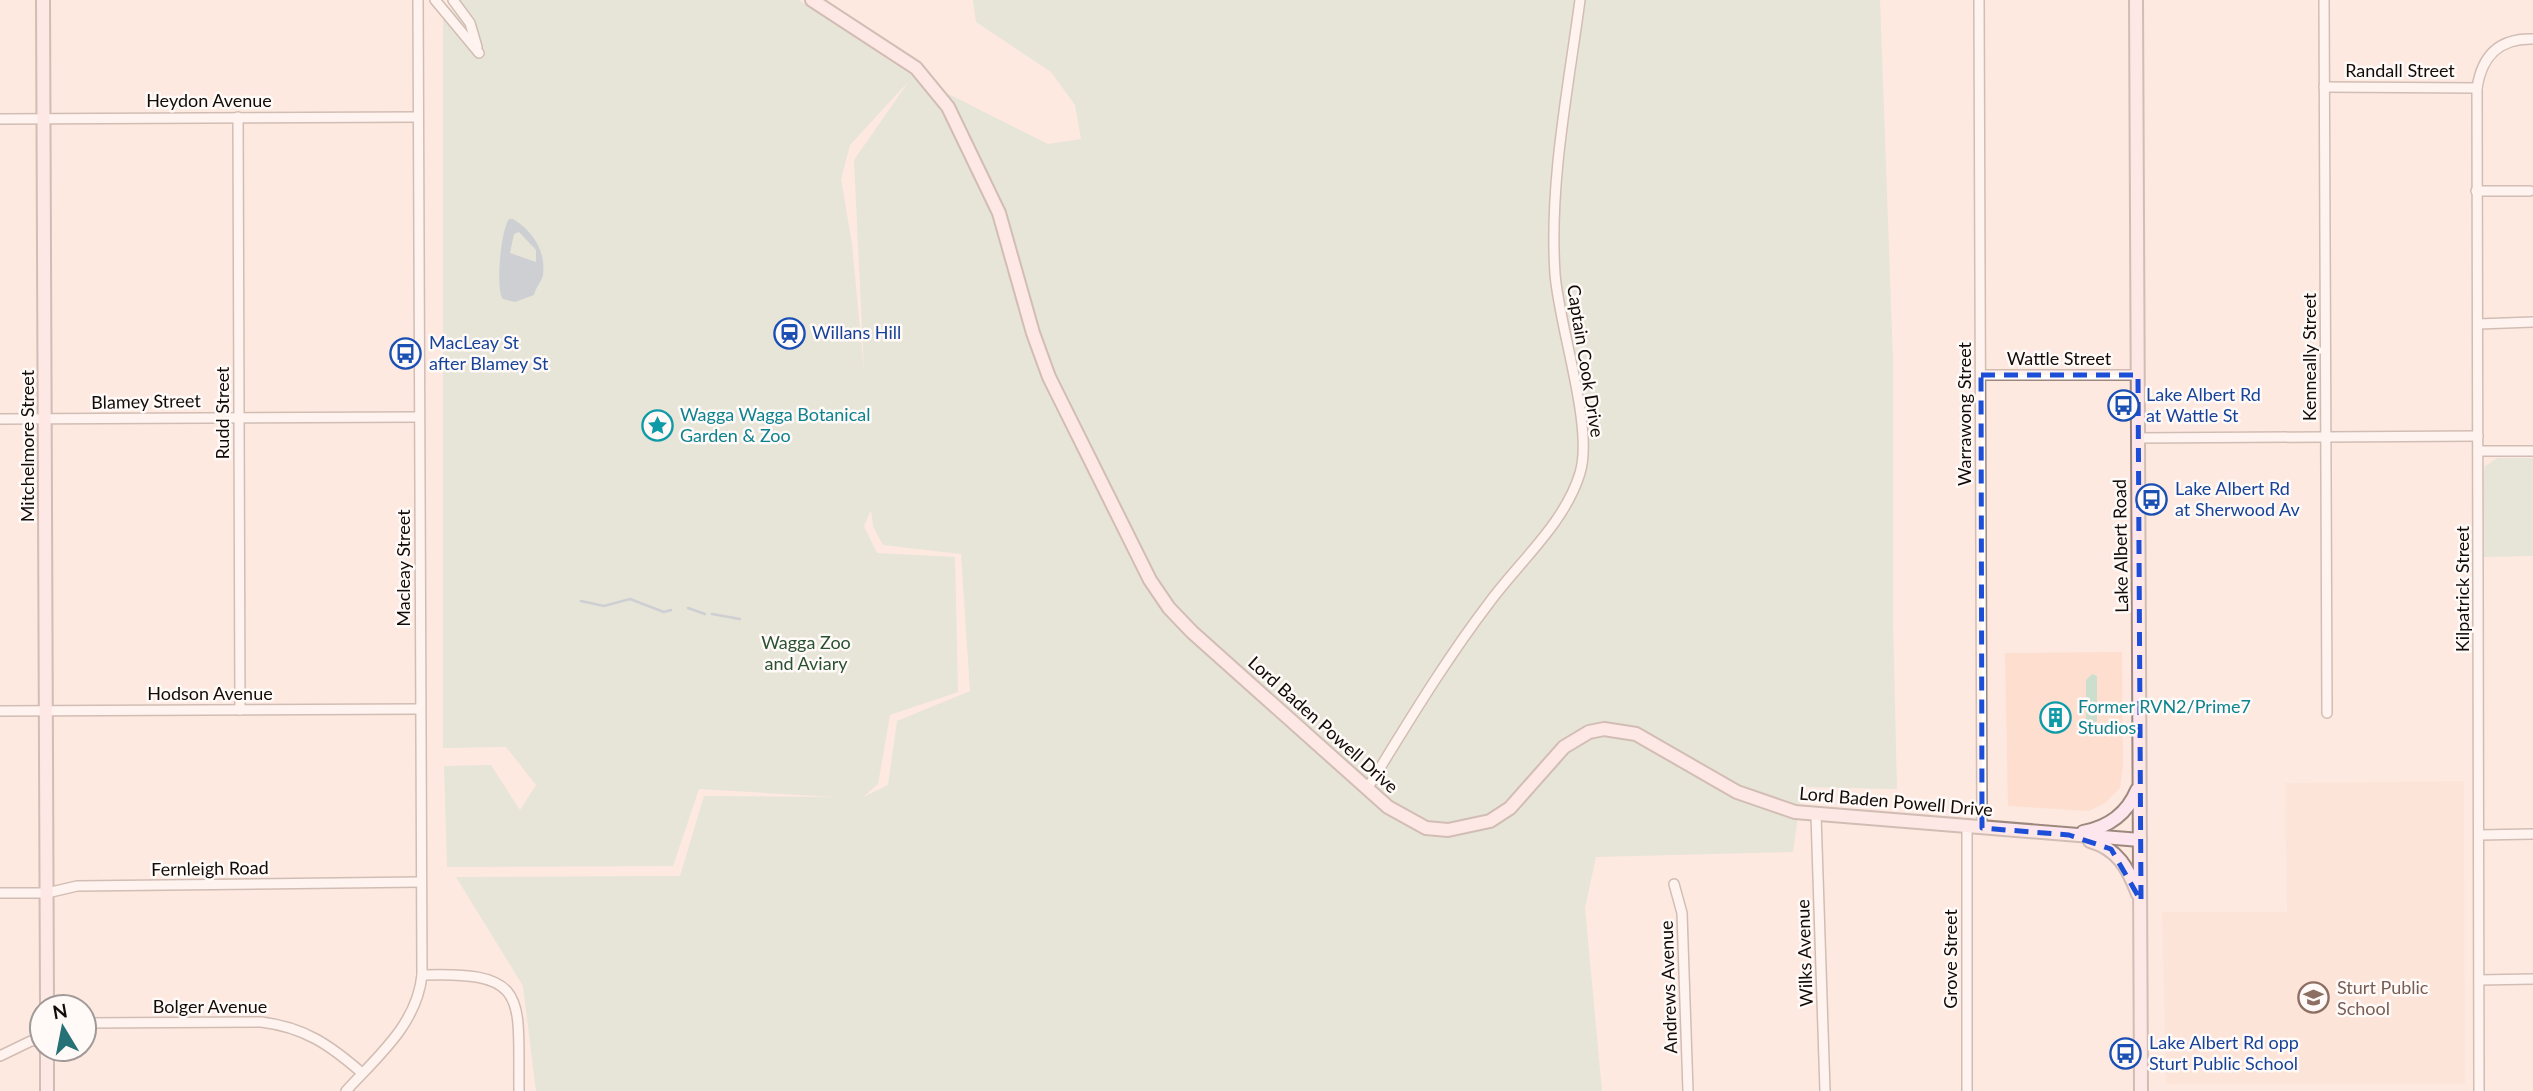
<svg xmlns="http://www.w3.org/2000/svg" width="2533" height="1091" viewBox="0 0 2533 1091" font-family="Lato,sans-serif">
<rect width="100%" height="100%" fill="#fde9e0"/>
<g fill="#fddecf">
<path d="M2122,652l1,114 -3,22 -15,15 -16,8 -81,-5 -3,-153z"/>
<path d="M2464,781l1,303h-299l-4,-172h125l-2,-129z"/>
</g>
<g fill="#ccdfce" fill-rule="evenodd">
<path d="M451,0h348l114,76 135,68 33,-5 -6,-34 -24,-33 -75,-50 -3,-22h907l13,361v260l4,168 -95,-2 -9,65 -197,5 -11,51 17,183h-1066l-13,-105 -67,-109 224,-1 24,-80 130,1 -135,-8 -26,77 -226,1 -3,-101 47,-1 29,45 16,-25 -30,-38 -63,1v-747l13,13 5,-2zM909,81l-55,79 10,211 -12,-127 -11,-65 9,-34zM871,510l2,16 10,19 78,9 9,137 -73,30 -9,64 -25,12 15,-13 12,-69 68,-23 -3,-135 -78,-4 -13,-27z"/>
<path d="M2498,458h35v98l-49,1v-85l1,-6z"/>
<path d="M2092,674l5,2v45l-5,5 -6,-5v-41z"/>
</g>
<path fill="#95b0c4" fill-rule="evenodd" d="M509,219h4c20,12 33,32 30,56 -1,6 -7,12 -9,20l-19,7 -12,-3c-8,-9 -2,-70 6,-80zM519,232l17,18v12l-26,-9 4,-19z"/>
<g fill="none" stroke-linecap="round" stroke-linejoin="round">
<g stroke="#95b0c4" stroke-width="2.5">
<path d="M581,601l23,5 26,-7 34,13 7,-2"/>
<path d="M688,608l17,6"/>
<path d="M712,614l28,5"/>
</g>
<defs>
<g id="street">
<path d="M435,0l44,53"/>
<path d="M453,0l17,23 7,24"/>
<path d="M1979,0l3,828"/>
<path d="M2324,0l3,713"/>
<path d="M2324,87l153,1"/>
<path d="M238,117l2,593"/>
<path d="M0,119l418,-2"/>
<path d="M2476,191h54"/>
<path d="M2478,324l55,-2"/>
<path d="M1981,375h157"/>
<path d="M0,419l419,-2"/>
<path d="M2137,438l341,-2"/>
<path d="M2478,451h55"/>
<path d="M0,711l420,-2"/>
<path d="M1367,789c39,-63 77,-127 122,-186 30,-41 76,-80 91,-130 14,-46 -21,-146 -25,-199 -6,-91 13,-184 25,-274"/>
<path d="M1816,815l9,276"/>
<path d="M1967,827v264"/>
<path d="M2479,835l54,-1"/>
<path d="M1674,884l8,29 6,178"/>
<path d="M0,893h47l30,-7 344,-4"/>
<path d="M422,975c108,-4 96,22 97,116"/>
<path d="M2479,980l54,-1"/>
<path d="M84,1023l177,-1c43,5 69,23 101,51"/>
<path d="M0,1056l31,-15h11"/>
<path d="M346,1091c32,-35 71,-67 76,-116l-4,-975"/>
<path d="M2479,1091l-2,-1003c5,-33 23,-50 56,-49"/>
</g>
<g id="secondary">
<path d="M43,0l4,1007"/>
<path d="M812,0l104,68 32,39 51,106 34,120 16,44 101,203 19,28 23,24 196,175 38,21 22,2 42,-9 20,-13 54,-61 25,-15 15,-3 32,5 101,58 58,20 345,28"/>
<path d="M2136,0l5,1091"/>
<path d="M2083,832c26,-5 44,-18 54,-42"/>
<path d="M2090,841c28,8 38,27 48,53"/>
<path d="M47,1049v42"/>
</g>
</defs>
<use href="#street" stroke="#9e887e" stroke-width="12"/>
<use href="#secondary" stroke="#9e887e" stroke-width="16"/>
<use href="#street" stroke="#fff" stroke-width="9"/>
<use href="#secondary" stroke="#fde6ed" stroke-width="12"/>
</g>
<path d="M0 0H2533V1091H0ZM1981,375h157l3,526 -30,-52 -42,-14 -87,-7z" fill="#fde9e0" fill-opacity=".55" fill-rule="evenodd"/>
<path fill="none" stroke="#1d4ed8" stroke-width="5" stroke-dasharray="14 9" stroke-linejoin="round" d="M1981,375h157l3,526 -30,-52 -42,-14 -87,-7z"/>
<defs>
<symbol id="station-ring" viewBox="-11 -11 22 22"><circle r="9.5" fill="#fffaf8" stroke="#1a4fb4" stroke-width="1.5"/><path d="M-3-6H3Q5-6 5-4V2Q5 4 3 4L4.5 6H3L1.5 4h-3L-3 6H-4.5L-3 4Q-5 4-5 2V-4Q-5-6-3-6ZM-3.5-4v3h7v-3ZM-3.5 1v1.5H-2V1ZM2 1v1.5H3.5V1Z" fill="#1a4fb4"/></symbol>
<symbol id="bus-ring" viewBox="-11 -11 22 22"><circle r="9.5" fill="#fffaf8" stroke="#1a4fb4" stroke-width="1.5"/><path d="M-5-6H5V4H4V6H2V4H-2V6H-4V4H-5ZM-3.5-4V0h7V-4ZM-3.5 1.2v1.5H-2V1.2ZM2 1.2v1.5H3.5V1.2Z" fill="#1a4fb4"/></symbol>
<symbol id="sight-ring" viewBox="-11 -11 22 22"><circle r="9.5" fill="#fffaf8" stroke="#0f9aa8" stroke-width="1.5"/><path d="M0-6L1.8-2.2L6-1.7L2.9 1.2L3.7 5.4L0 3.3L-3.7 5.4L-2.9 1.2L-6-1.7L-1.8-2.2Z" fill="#0f9aa8"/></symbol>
<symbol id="building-ring" viewBox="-11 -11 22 22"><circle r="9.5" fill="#fffaf8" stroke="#0f9aa8" stroke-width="1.5"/><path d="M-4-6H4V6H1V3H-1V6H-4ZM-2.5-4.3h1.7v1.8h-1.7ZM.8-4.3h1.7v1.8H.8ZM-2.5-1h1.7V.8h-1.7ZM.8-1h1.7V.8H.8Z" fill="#0f9aa8"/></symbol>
<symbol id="school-ring" viewBox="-11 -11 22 22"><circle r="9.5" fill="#fffaf8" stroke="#8d6e63" stroke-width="1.5"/><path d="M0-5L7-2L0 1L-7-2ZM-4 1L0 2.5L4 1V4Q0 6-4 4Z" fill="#8d6e63"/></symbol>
</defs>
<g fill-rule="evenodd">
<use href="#station-ring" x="772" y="316" width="35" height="35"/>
<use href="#bus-ring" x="388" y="336" width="35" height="35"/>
<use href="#bus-ring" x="2106" y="388" width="35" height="35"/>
<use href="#sight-ring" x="640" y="408" width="35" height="35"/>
<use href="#bus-ring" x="2134" y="482" width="35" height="35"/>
<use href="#building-ring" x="2038" y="700" width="35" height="35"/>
<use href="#school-ring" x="2296" y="980" width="35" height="35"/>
<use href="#bus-ring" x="2108" y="1036" width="35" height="35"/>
</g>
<g text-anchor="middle" stroke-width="5" stroke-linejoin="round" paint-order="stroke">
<g font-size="18" fill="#120b07" stroke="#fffaf8">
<text x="2400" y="77">Randall Street</text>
<text x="209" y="107">Heydon Avenue</text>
<text transform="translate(2310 357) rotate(-90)" y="6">Kenneally Street</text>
<text x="2059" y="365">Wattle Street</text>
<text transform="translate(1585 361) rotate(81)" y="6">Captain Cook Drive</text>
<text transform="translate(146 402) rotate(-1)" y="6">Blamey Street</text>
<text transform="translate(223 413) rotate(-90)" y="6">Rudd Street</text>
<text transform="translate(1965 414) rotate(-90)" y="6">Warrawong Street</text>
<text transform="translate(28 446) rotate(-90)" y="6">Mitchelmore Street</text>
<text transform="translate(2121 546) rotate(-91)" y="6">Lake Albert Road</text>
<text transform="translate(404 568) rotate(-90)" y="6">Macleay Street</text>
<text transform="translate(2463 589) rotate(-90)" y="6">Kilpatrick Street</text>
<text x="210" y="700">Hodson Avenue</text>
<text transform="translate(1323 725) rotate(42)" y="6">Lord Baden Powell Drive</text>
<text transform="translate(1896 802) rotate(5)" y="6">Lord Baden Powell Drive</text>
<text transform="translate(210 869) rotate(-1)" y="6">Fernleigh Road</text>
<text transform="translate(1805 953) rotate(-92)" y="6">Wilks Avenue</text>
<text transform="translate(1951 959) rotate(-90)" y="6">Grove Street</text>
<text transform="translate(1669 987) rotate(-92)" y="6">Andrews Avenue</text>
<text x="210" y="1013">Bolger Avenue</text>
</g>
<g font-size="18" fill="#164399" stroke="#fffaf8" text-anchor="start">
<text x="812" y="339">Willans Hill</text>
<text x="429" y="349">MacLeay St<tspan x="429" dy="21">after Blamey St</tspan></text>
<text x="2146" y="401">Lake Albert Rd<tspan x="2146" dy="21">at Wattle St</tspan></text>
<text x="2175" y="495">Lake Albert Rd<tspan x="2175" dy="21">at Sherwood Av</tspan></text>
<text x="2149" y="1049">Lake Albert Rd opp<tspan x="2149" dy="21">Sturt Public School</tspan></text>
</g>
<g font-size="18" fill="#0d838f" stroke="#fffaf8" text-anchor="start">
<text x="680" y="421">Wagga Wagga Botanical<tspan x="680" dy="21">Garden &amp; Zoo</tspan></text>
<text x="2078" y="713">Former RVN2/Prime7<tspan x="2078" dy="21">Studios</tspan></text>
</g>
<g font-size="18" fill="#2a5232" stroke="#fffaf8">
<text x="806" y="649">Wagga Zoo<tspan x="806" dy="21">and Aviary</tspan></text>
</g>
<g font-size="18" fill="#785e54" stroke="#fffaf8" text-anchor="start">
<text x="2337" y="994">Sturt Public<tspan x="2337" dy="21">School</tspan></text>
</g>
</g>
<g transform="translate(63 1028) rotate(350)"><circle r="33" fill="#fffaf8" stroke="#a09a98" stroke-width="2"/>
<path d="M0-5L12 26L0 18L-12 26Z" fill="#267175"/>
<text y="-10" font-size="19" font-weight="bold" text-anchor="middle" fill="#120b07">N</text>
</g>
</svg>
